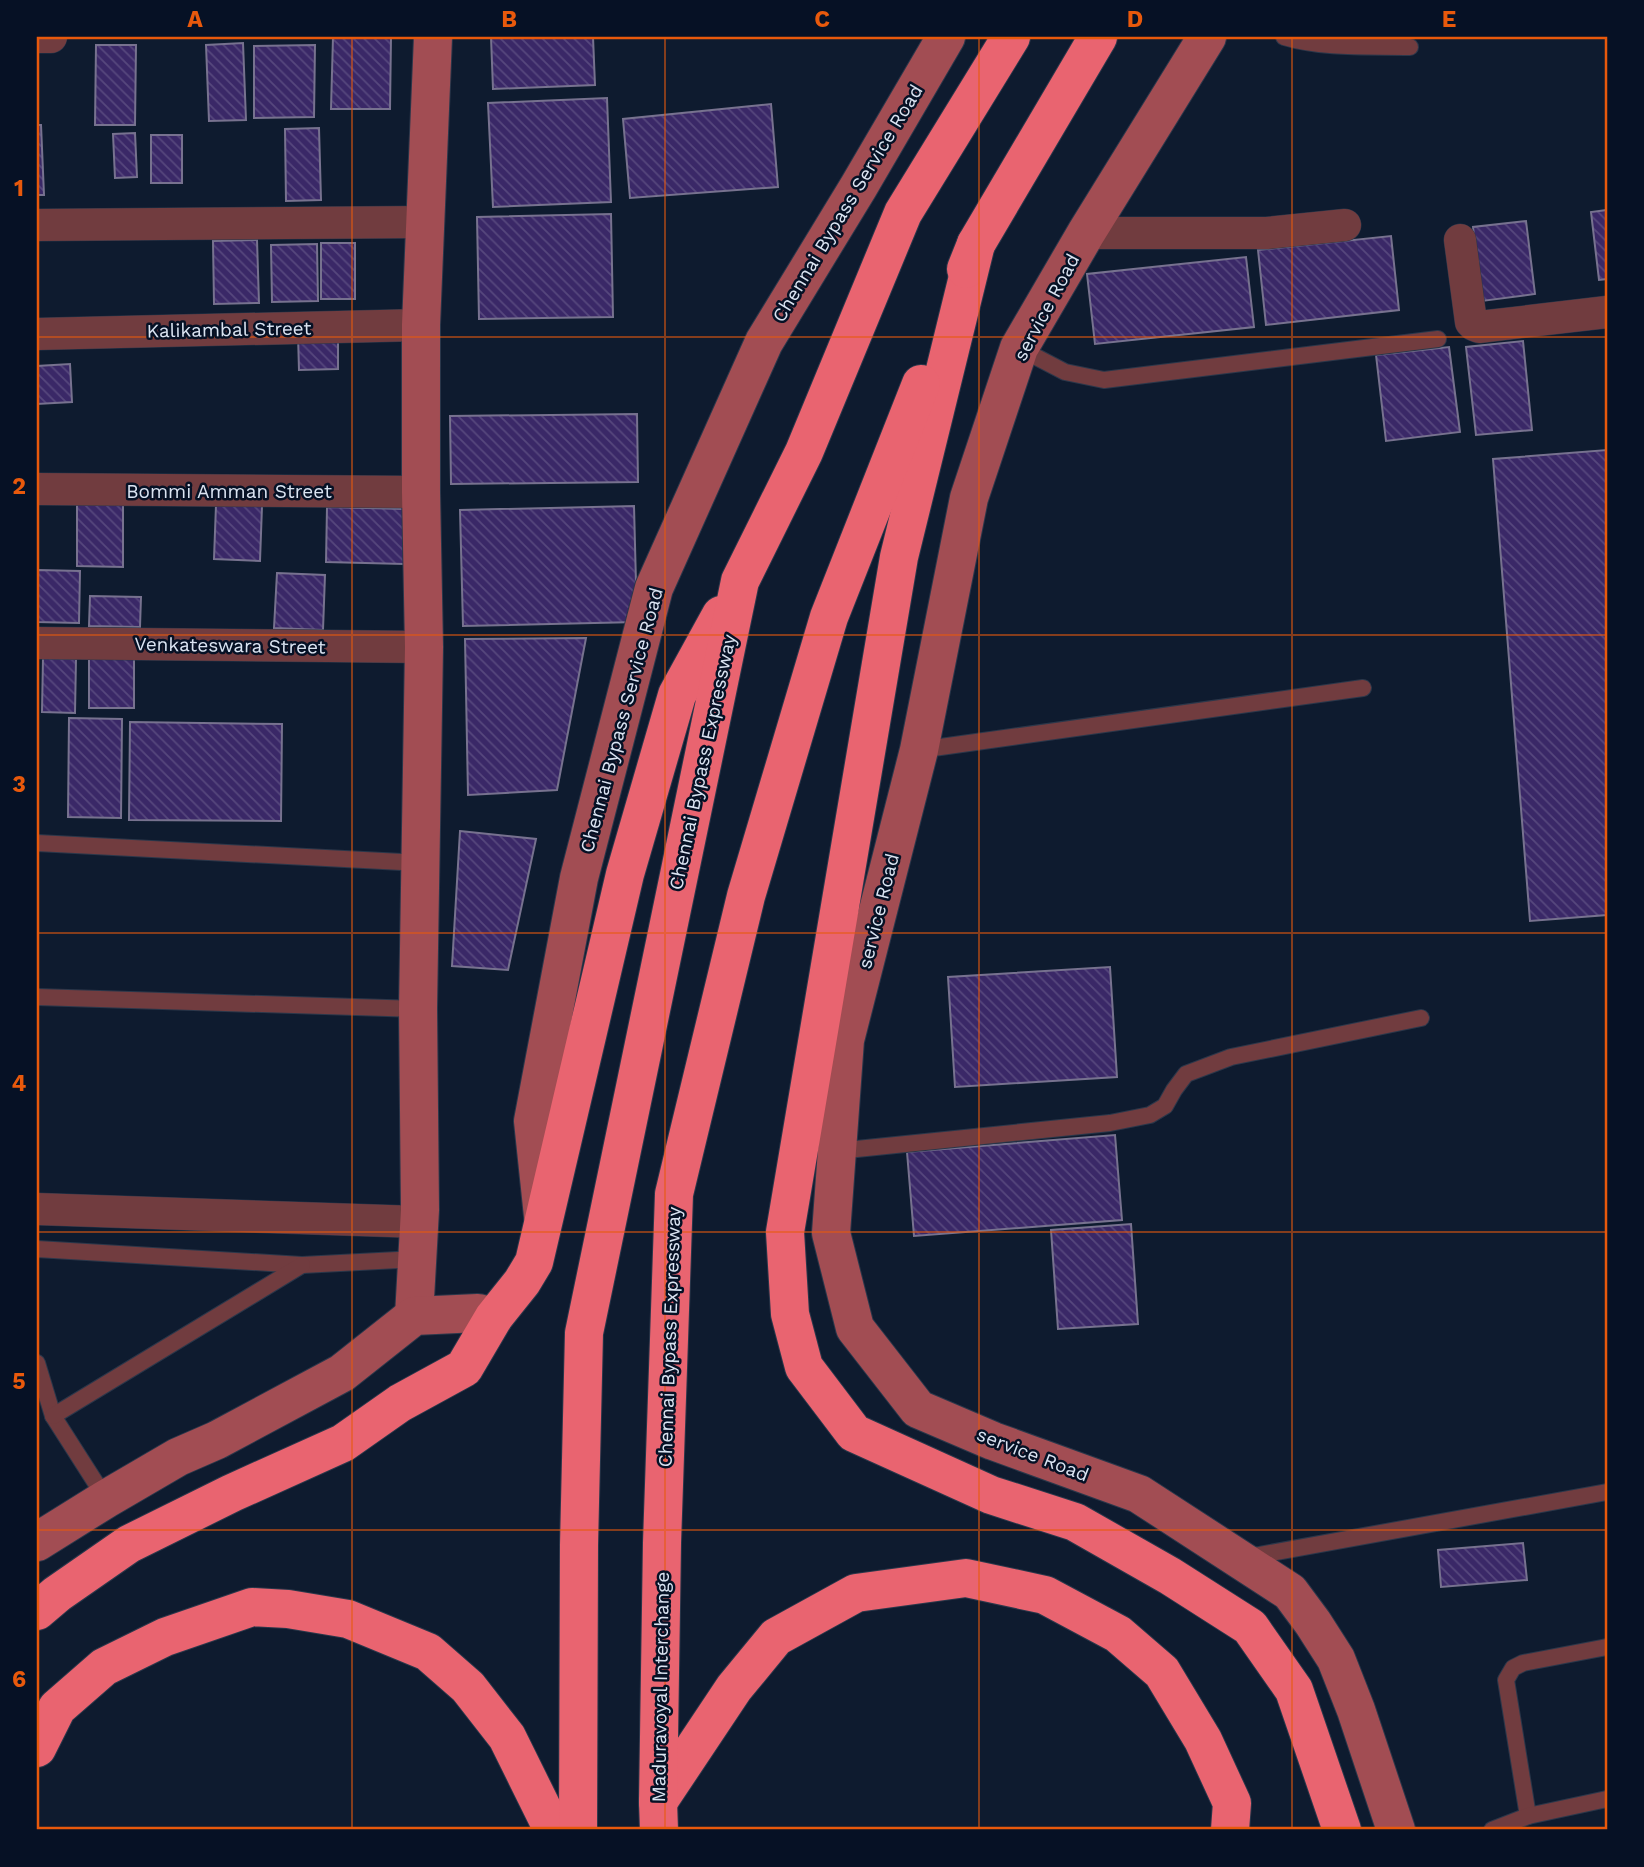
<svg xmlns="http://www.w3.org/2000/svg" width="1644" height="1867" viewBox="0 0 1644 1867" font-family="'Work Sans',sans-serif">
<defs>
<pattern id="building-back-hatch" width="6" height="6" patternUnits="userSpaceOnUse" patternTransform="scale(1.75)"><rect width="6" height="6" fill="#3a2867"/><path d="M-1 5l2 2M0 0l6 6M5-1l2 2" fill="none" stroke="#56477d"/></pattern>
</defs>
<rect width="100%" height="100%" fill="#0e1b2f"/>
<g fill="url(#building-back-hatch)" stroke="#77728f" stroke-width="2">
<path d="M333,37h58l-1,72h-59z"/>
<path d="M491,37h102l2,48 -102,4z"/>
<path d="M243,43l3,77 -37,1 -3,-76z"/>
<path d="M96,45h40l-1,80h-40z"/>
<path d="M315,45l-1,72 -60,1v-72z"/>
<path d="M607,98l4,104 -118,5 -5,-104z"/>
<path d="M771,104l7,83 -148,11 -7,-79z"/>
<path d="M37,125h4l3,70h-7z"/>
<path d="M319,128l2,72 -35,1 -1,-72z"/>
<path d="M135,133l2,44 -22,1 -2,-44z"/>
<rect x="151" y="135" width="31" height="48"/>
<path d="M1607,210v69l-8,1 -8,-68z"/>
<path d="M611,214l2,103 -134,2 -2,-102z"/>
<path d="M1526,221l9,73 -53,7 -9,-74z"/>
<path d="M1391,236l8,74 -133,15 -8,-75z"/>
<path d="M257,240l2,63 -45,1 -1,-63z"/>
<rect x="321" y="243" width="34" height="56"/>
<path d="M317,244l1,57 -46,1 -1,-57z"/>
<path d="M1246,257l8,70 -159,17 -8,-70z"/>
<path d="M338,334v35l-39,1 -1,-35z"/>
<path d="M1523,341l9,89 -56,5 -10,-88z"/>
<path d="M1449,347l11,85 -74,9 -10,-86z"/>
<path d="M70,364l2,38 -35,2v-38z"/>
<path d="M637,414l1,68 -187,2 -1,-68z"/>
<path d="M1607,450v465l-77,6 -37,-462z"/>
<path d="M77,502l46,1v64l-46,-1z"/>
<path d="M216,505l46,1 -2,55 -46,-2z"/>
<path d="M634,506l3,116 -174,4 -3,-116z"/>
<path d="M327,507l79,2 -2,55 -78,-2z"/>
<path d="M38,570l42,1 -1,52 -42,-1z"/>
<path d="M277,573l48,2 -2,55 -49,-2z"/>
<path d="M90,596l51,1 -1,30 -51,-1z"/>
<path d="M586,638l-29,152 -89,5 -3,-156z"/>
<rect x="89" y="657" width="45" height="51"/>
<path d="M43,658l33,1 -1,54 -33,-1z"/>
<path d="M69,718l53,1 -1,99 -53,-1z"/>
<path d="M130,722l152,2 -1,97 -152,-1z"/>
<path d="M460,831l76,8 -28,131 -56,-4z"/>
<path d="M1110,967l7,110 -162,10 -7,-110z"/>
<path d="M1115,1135l7,85 -208,16 -7,-84z"/>
<path d="M1131,1224l7,100 -80,5 -7,-99z"/>
<path d="M1523,1543l4,37 -86,7 -3,-37z"/>
</g>
<g fill="none" stroke-linecap="round" stroke-linejoin="round">
<defs>
<g id="lane">
<path d="M1284,37c40,12 84,9 126,10"/>
<path d="M1019,348l46,24 39,8 334,-41"/>
<path d="M919,750l444,-62"/>
<path d="M37,843l384,20"/>
<path d="M37,997l381,12"/>
<path d="M837,1151l273,-28 40,-8 15,-9 9,-16 12,-16 45,-17 190,-39"/>
<path d="M37,1249l265,16 115,-6"/>
<path d="M37,1363l16,53 53,83"/>
<path d="M53,1416l249,-151"/>
<path d="M1248,1557l359,-65"/>
<path d="M1528,1816l-22,-136 7,-12 10,-5 84,-16"/>
<path d="M1492,1830l36,-14 79,-17"/>
</g>
<g id="street">
<path d="M37,37h14"/>
<path d="M37,225l389,-3"/>
<path d="M1086,233h181l78,-8"/>
<path d="M1460,240l11,82 3,3 5,2 128,-15"/>
<path d="M37,334l384,-9"/>
<path d="M37,489l384,3"/>
<path d="M37,643l387,4"/>
<path d="M37,1209l382,13"/>
</g>
<g id="secondary">
<path d="M1207,37l-121,196 -67,115 -50,150 -50,252 -74,290 -14,193 24,95 63,81 75,32 146,53 151,98 23,31 23,36 20,51 40,120"/>
<path d="M543,1216l-10,-95 46,-243 75,-290 110,-246 95,-156 87,-149"/>
<path d="M414,1316l6,-106 -2,-201 6,-362 -3,-155v-167l12,-288"/>
<path d="M37,1542l69,-43 72,-42 39,-17 125,-67 72,-57 64,-3 16,4"/>
</g>
<g id="highway">
<path d="M976,244l-77,313 -114,675 5,82 14,53 50,66 137,62 84,27 95,54 80,51 44,63 48,140"/>
<path d="M966,269l10,-25 122,-207"/>
<path d="M37,1611l20,-17 72,-50 103,-51 111,-50 57,-40 64,-35 30,-51 28,-35 12,-20 91,-388 52,-179 44,-80"/>
<path d="M37,1748l20,-40 47,-41 61,-30 87,-30 36,2 60,10 80,33 40,35 39,50 46,93"/>
<path d="M658,1802l76,-114 42,-51 80,-44 110,-15 79,17 73,39 44,38 41,68 29,63 -2,27"/>
<path d="M578,1830l1,-285 5,-212 156,-752 64,-129 99,-239 108,-176"/>
<path d="M659,1830l-1,-28 4,-259 12,-349 72,-298 83,-279 92,-233"/>
</g>
</defs>
<use href="#lane" stroke="#2b374a" stroke-width="18"/>
<use href="#street" stroke="#2b374a" stroke-width="33"/>
<use href="#secondary" stroke="#2b374a" stroke-width="40"/>
<use href="#highway" stroke="#2b374a" stroke-width="40"/>
<use href="#lane" stroke="#713c3f" stroke-width="16"/>
<use href="#street" stroke="#713c3f" stroke-width="32"/>
<use href="#secondary" stroke="#a24d53" stroke-width="38"/>
<use href="#highway" stroke="#e96470" stroke-width="38"/>
</g>
<path fill="none" stroke="#e8590c" stroke-width="2" stroke-opacity="0.55" d="M352,37v1793M665,37v1793M979,37v1793M1292,37v1793M37,337h1570M37,635h1570M37,933h1570M37,1232h1570M37,1530h1570"/>
<g text-anchor="middle" stroke-width="5" stroke-linejoin="round" paint-order="stroke">
<g font-size="19" fill="#dbe4f2" stroke="#061125">
<text transform="translate(847 203) rotate(-59)" y="7">Chennai Bypass Service Road</text>
<text transform="translate(1046 307) rotate(-62)" y="7">service Road</text>
<text transform="translate(229 329) rotate(-1)" y="7">Kalikambal Street</text>
<text x="229" y="498">Bommi Amman Street</text>
<text transform="translate(230 645) rotate(1)" y="7">Venkateswara Street</text>
<text transform="translate(621 720) rotate(-75)" y="7">Chennai Bypass Service Road</text>
<text transform="translate(702 762) rotate(-78)" y="7">Chennai Bypass Expressway</text>
<text transform="translate(878 911) rotate(-76)" y="7">service Road</text>
<text transform="translate(669 1337) rotate(-88)" y="7">Chennai Bypass Expressway</text>
<text transform="translate(1033 1454) rotate(21)" y="7">service Road</text>
<text transform="translate(660 1687) rotate(-89)" y="7">Maduravoyal Interchange</text>
</g>
</g>
<rect width="1644" height="1867" fill="none" stroke="#061125" stroke-width="77"/>
<rect x="38" y="38" width="1568" height="1790" fill="none" stroke="#e8590c" stroke-width="2.5"/>
<g font-size="23" text-anchor="middle" font-weight="bold" fill="#e8590c">
<text x="195" y="27">A</text>
<text x="509" y="27">B</text>
<text x="822" y="27">C</text>
<text x="1135" y="27">D</text>
<text x="1449" y="27">E</text>
<text x="19" y="196">1</text>
<text x="19" y="494">2</text>
<text x="19" y="792">3</text>
<text x="19" y="1091">4</text>
<text x="19" y="1389">5</text>
<text x="19" y="1687">6</text>
</g>
</svg>
